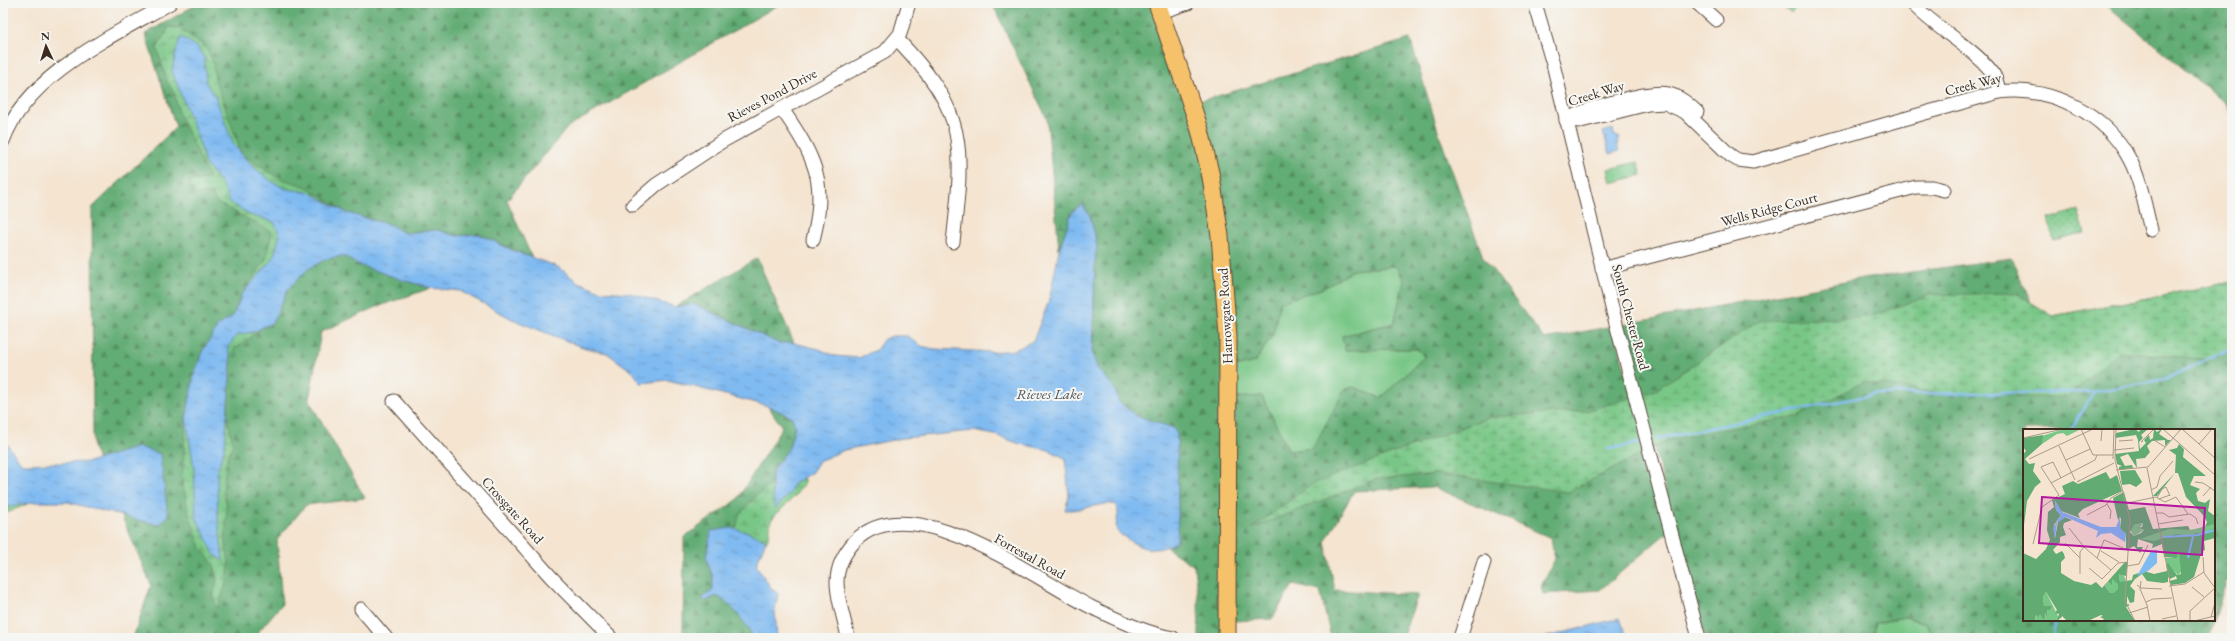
<svg xmlns="http://www.w3.org/2000/svg" width="2235" height="641" viewBox="0 0 2235 641" font-family="'EB Garamond',serif">
<defs>
<pattern id="forest-firs" width="22" height="20" patternUnits="userSpaceOnUse"><rect width="22" height="20" fill="#62ac74"/><path d="M5 1l3.5 6h-7zM16 11l3.5 6h-7z" fill="#528c5f"/></pattern>
<pattern id="wetland-marsh" width="20" height="14" patternUnits="userSpaceOnUse"><rect width="20" height="14" fill="#79c787"/><path d="M1 5h8M5 5V1M11 12h8M15 12V8" fill="none" stroke="#64a26e"/></pattern>
<pattern id="park-dots" width="8" height="8" patternUnits="userSpaceOnUse"><rect width="8" height="8" fill="#79c787"/><path d="M2 2h.1M6 6h.1" fill="none" stroke="#64a26e" stroke-width="1.8" stroke-linecap="round"/></pattern>
<pattern id="water-ripples" width="26" height="14" patternUnits="userSpaceOnUse"><rect width="26" height="14" fill="#7fbaf1"/><path d="M2 4q2-2 4 0t4 0M15 11q2-2 4 0t4 0" fill="none" stroke="#6997c3"/></pattern>
</defs>
<rect width="100%" height="100%" fill="#f6f6f2"/>
<filter id="ink" filterUnits="userSpaceOnUse"><feTurbulence type="fractalNoise" baseFrequency=".025" numOctaves="2"/><feDisplacementMap in="SourceGraphic" scale="8" xChannelSelector="R" yChannelSelector="G"/><feConvolveMatrix kernelMatrix="1 2 1 2 8 2 1 2 1" color-interpolation-filters="sRGB"/></filter>
<filter id="wash" filterUnits="userSpaceOnUse"><feTurbulence type="fractalNoise" baseFrequency=".012" numOctaves="4" result="noise"/><feDisplacementMap in="SourceGraphic" scale="16" xChannelSelector="R" yChannelSelector="G"/><feGaussianBlur stdDeviation="0.9" result="paint"/><feColorMatrix in="noise" values="0 0 0 0 0 0 0 0 0 0 0 0 0 0 0 0 0 1.4 0 .05"/><feComposite in="paint" operator="in"/></filter>
<g filter="url(#wash)">
<rect width="100%" height="100%" fill="#f4e4d0"/>
<g fill="#79c787" stroke="#5a7852">
<path d="M1780,3h21l-10,10z"/>
<path d="M1638,162l4,13 -31,8 -3,-14z"/>
<path d="M1396,266l8,15 -10,42 -52,13 3,14 73,-1 7,8 -44,41 -28,-11 -9,3 -30,58 -25,3 -27,-55 -28,2 1,-31 20,-5 18,-27 6,-33 45,-14 29,-18z"/>
<path d="M1904,617l22,6 8,15h-57l-4,-5 3,-10z"/>
</g>
<g fill="url(#forest-firs)" stroke="#4e6b49" fill-rule="evenodd">
<path d="M199,3h583l-214,124 -61,73 25,58 -53,-24 -22,2 -20,-6 -33,3 -13,-8 -44,-12 -38,-21 -23,-3 -15,-8 -19,-15 -19,-22 -17,-46 -10,-15 -2,-26 -7,-10 -16,-9 -5,13 -3,20 27,73 5,20 16,19 9,19 20,13 24,7 6,13 -7,24 -31,35 -9,22 -15,10 -16,26 -8,23 -8,44 8,48 2,50 18,37 9,7 -5,-43 -1,-46 8,-27 6,-82 -3,-16 9,-12 16,-3 19,-9 16,-34 20,-20 18,-10 17,-3 16,9 72,23 -54,19 -56,25 -12,68 56,98 -59,7 -29,35 5,64 -29,34h-120l18,-53 -58,-137 -1,-240 84,-81 -31,-93z"/>
<path d="M992,3h164l31,86 33,147 7,402h-28l-1,-39 -4,-33 -27,-18 10,-7 1,-29 -1,-78 -4,-6 -38,-13 -17,-14 -3,-12 -17,-20 -6,-15 2,-22 1,-71 2,-16 -7,-29 -8,-12 -10,8 -13,37 -12,-130z"/>
<path d="M2104,3h128v113l-7,-13z"/>
<path d="M1410,39l31,101 42,117 61,82 69,-13 57,204 -70,60 -57,4 -2,-8 14,-27 -4,-21 -117,-51 -80,4 -29,51 10,48 83,5 -16,43h-71l-11,-47 -27,-6 -21,34 -38,2v-223l28,-2 27,55 24,-3 31,-58 9,-3 28,11 43,-41 -6,-8 -73,1 -3,-14 52,-13 10,-42 -9,-15 -42,4 -29,18 -44,14 -7,33 -18,27 -20,5 -38,-265z"/>
<path d="M757,258l37,85h-16l-84,-39 -19,3z"/>
<path d="M2011,258l21,47 21,11 179,-34v298l-6,2 -17,56h-275l-8,-15 -22,-6 -28,6 -3,10 4,5h-172l-84,-313 234,-45zM2024,430h190v190h-190z"/>
<path d="M768,406l24,11 3,9 -6,22 -17,23 -3,64 -3,7v-2l-60,18 7,19v14l-11,6 3,4 12,-5c17,10 27,25 37,42h-65l-6,-4 1,-97 53,-37 45,-73z"/>
</g>
<g fill="url(#wetland-marsh)" stroke="#5a7852">
<path d="M169,27l11,2 26,18 7,16 2,16 27,76 39,24 24,7 42,27 -45,17 -30,93 -10,5 -33,26 -4,9 3,27 -1,26 6,29 -6,12 -4,33 4,16 -2,34 4,23 -2,17 -9,28 -5,-9 4,-20 -3,-14 -13,-17 -11,-31 -8,-35 4,-63 8,-44 8,-23 16,-26 15,-10 9,-22 23,-33 7,-29 -56,-30 -4,-9 -16,1 -7,-9 3,-5h11l6,-2 -30,-64 -5,-21 -7,-12 -10,-33z"/>
<path d="M2232,282v64l-20,14 -93,-9 -52,46h-38l-28,-4 -55,1 -83,-12 -66,35 -80,13 -49,10 -100,52 -130,-18 -62,5 -124,49 62,-45 176,-66 96,-6 68,-20 105,-70 110,-4 61,-22 86,-2 37,23z"/>
<path d="M801,473l4,9 -10,14 -24,24 -2,15 -3,7 -9,1 -25,-11 5,-6 2,-11 18,-20 19,-14z"/>
<path d="M3,502l26,1 -26,12z"/>
</g>
<path fill="url(#park-dots)" stroke="#5a7852" d="M2078,210l7,23 -31,8 -6,-22z"/>
<g fill="url(#water-ripples)" stroke="#5d7288">
<path d="M181,37l16,10 7,10 2,26 10,15 17,46 19,22 19,15 15,8 23,3 38,21 44,12 13,8 33,-3 20,6 22,-2 35,17 44,16 20,15 23,9 29,2 45,14 19,-3 84,39h16l25,6 16,7 24,2 17,-8 8,-11 8,-3h15l14,10 13,3 61,3 20,-2 18,-9 16,-40 10,-51 13,-38 10,-8 8,12 7,29 -2,16 -3,93 6,15 17,20 3,12 17,14 38,13 4,6 1,78 -1,29c-18,12 -34,10 -51,-3 -3,-2 -7,-4 -9,-8 -3,-10 6,-17 -3,-26 -17,-1 -33,7 -49,6l4,-14 -4,-38 -16,-8 -29,-6 -25,-9 -22,-4 -70,7 -59,12 -25,11 -7,11 -19,12 -3,9 -15,16 -3,-18v-20l17,-23 6,-22 -3,-9 -24,-11 -100,-26 -27,3 -8,-11 -26,-19 -25,-6 -68,-27 -54,-29 -29,-3 -28,-8 -44,-15 -16,-9 -17,3 -18,10 -20,20 -16,34 -19,9 -16,3 -9,12 3,16 -6,82 -8,27 1,46 5,43 -9,-7 -18,-37 -2,-50 -8,-48 8,-44 8,-23 16,-26 15,-10 9,-22 31,-35 7,-24 -6,-13 -24,-7 -20,-13 -9,-19 -16,-19 -5,-20 -28,-73 4,-20z"/>
<path d="M1613,129l1,6 6,3 -3,6 2,7 -9,3 -7,-22z"/>
<path d="M3,439l19,25 67,-2 50,-15 21,7 8,62 -9,9 -92,-23h-33l-31,6z"/>
<path d="M731,528l17,4 18,8 -10,25 15,23 7,6 -3,16 2,28h-23c-10,-17 -20,-32 -37,-42l-12,5 -3,-3 11,-8v-13l-7,-19 5,-27z"/>
<path d="M1620,618l7,20h-84z"/>
</g>
<g fill="none" stroke-linecap="round" stroke-linejoin="round">
<g stroke="#7fbaf1" stroke-width="2.5">
<path d="M2071,430l23,-38"/>
<path d="M1656,439l220,-45 218,-2 71,-13 67,-31"/>
<path d="M1608,449l32,-6"/>
<path d="M2053,638l1,-18"/>
</g>
</g>
</g>
<g filter="url(#ink)">
<g fill="none" stroke-linecap="round" stroke-linejoin="round">
<defs>
<g id="minor">
<path d="M1535,3l19,65 59,244 86,326"/>
<path d="M1697,3l19,17"/>
<path d="M1912,3c24,26 58,42 80,69 4,6 6,13 7,20"/>
<path d="M1160,12l28,-9"/>
<path d="M897,39c71,74 67,106 56,203"/>
<path d="M782,109c33,48 46,73 31,131"/>
<path d="M1566,120l15,1 67,-17 17,-1 20,9 46,44 7,4 15,2 246,-70c52,-6 107,21 131,68 11,21 15,47 21,70"/>
<path d="M1566,120c18,-11 83,-31 103,-26 12,3 19,10 28,18"/>
<path d="M3,141c24,-67 110,-105 167,-138"/>
<path d="M633,205l23,-20 65,-43 164,-90 15,-18 9,-31"/>
<path d="M1602,269l314,-82h16l12,3"/>
<path d="M394,401l157,176 60,61"/>
<path d="M361,609l25,29"/>
<path d="M848,638c-3,-18 -11,-38 -11,-56 0,-16 8,-30 18,-41 57,-57 181,39 236,66 26,13 54,26 82,31"/>
<path d="M1460,638l24,-76"/>
</g>
<path id="major" d="M1157,3l43,127 11,47 9,59 8,100 -1,302"/>
</defs>
<use href="#minor" stroke="#574639" stroke-width="15"/>
<use href="#major" stroke="#574639" stroke-width="19"/>
<use href="#minor" stroke="#fff" stroke-width="13"/>
<use href="#major" stroke="#f5c16b" stroke-width="17"/>
</g>
</g>
<g text-anchor="middle" stroke-width="4" stroke-linejoin="round" paint-order="stroke">
<g font-size="14" fill="#3b2a1e" stroke="#f6f6f2">
<text transform="translate(1973 84) rotate(-14)" y="5">Creek Way</text>
<text transform="translate(1596 93) rotate(-17)" y="5">Creek Way</text>
<text transform="translate(772 95) rotate(-28)" y="5">Rieves Pond Drive</text>
<text transform="translate(1769 209) rotate(-15)" y="5">Wells Ridge Court</text>
<text transform="translate(1225 316) rotate(-93)" y="5">Harrowgate Road</text>
<text transform="translate(1631 317) rotate(75)" y="5">South Chester Road</text>
<text transform="translate(513 510) rotate(48)" y="5">Crossgate Road</text>
<text transform="translate(1030 556) rotate(29)" y="5">Forrestal Road</text>
</g>
<g font-size="15" font-style="italic" fill="#4f555d" stroke="#f6f6f2">
<text x="1049" y="399">Rieves Lake</text>
</g>
</g>
<g transform="translate(2023 429)">
<rect width="192" height="192" fill="#f4e4d0"/>
<path d="M41,0h17l-14,7 -4,-3 -6,1 -15,10v-8zM120,94l-4,6 5,1 -10,6 -4,-6 4,-5zM153,123l4,1 1,19 -3,3 -12,-12v-5h7zM96,145h4l3,6 -11,13h-5l-5,-7 3,-4 3,2 1,-5 8,3zM23,163l13,26 -2,3h-22l2,-7h6v4l2,-5 3,6 -1,-9h3l-6,-4 -1,-9z" fill="#79c787"/>
<path d="M112,0l4,3 2,-3h7l-7,6 2,3 -4,4 1,7 6,-6 -2,-3 5,-5 1,5 3,-2 1,-9 3,3 5,-3 -3,5 9,6h3l-6,6v-6l-13,1 -5,5 3,6 -5,6 -9,1 1,9 -9,-14 -8,3 5,9 7,-1 1,3 -14,2v-3l3,-1 -5,-2 -2,-10 24,-3 -1,-11 -2,-5 -21,3 1,-5zM20,6l-1,9 -17,15 4,5 6,-1 -2,8 8,11 -6,5 -8,14 -4,32v-79l3,-3 -3,-4v-9zM156,15l5,5 -1,8 23,19h-12l-4,9 10,4 -4,4 2,8 7,2 5,-4 -2,12 7,5v22l-11,3 1,9 -3,1 -8,26 -9,6 -14,2 -2,-4 8,-2 -1,-3 -6,3 -2,-2v5l-5,1 -16,-2 -5,-7 -7,5 -5,7 5,5 -1,11 -4,1 -3,-7v8l3,1 -4,2 9,14h-33l2,-2 -4,-2 3,-1 -2,-1 -13,6h-21l-4,-4v-9v8l-6,5 2,-7 -4,-1 2,-3 -11,-18 -3,5 1,9h8l-2,4h-3l1,9 -3,-6 -1,7 -4,-6 -2,3 -2,-2 -1,6h-12v-68l13,6 10,-10 4,-9 -3,-10 1,-18 6,-5 -2,-7 13,-6 -3,-8 11,-5 5,3 28,-12 4,7 7,-4 5,16 -39,18 -5,5 2,4 -19,-7 -6,-10 1,9 5,5 -7,10 1,13 3,-16 7,-5 7,3 -8,3 -1,4 3,8 -6,2v5l-7,8 3,4 6,-3 2,3 1,4 -4,4v11l13,8 17,4 5,-3 6,6 23,-26h3l-2,14 -7,-2 1,8 12,-2 1,-5 11,-4 10,3 13,-3 -1,-8h2l9,12 4,-1 -2,-22h-3l2,4 -2,2 -12,-1 -2,-13 -10,4 1,-4 -15,-5 -1,8h6l-3,6 -6,-7 -8,4v-16l-6,-5 1,-10 -1,-2 -2,3 -5,-22 11,-6 5,18 16,-3 8,22 35,-3 2,4 14,-1 3,-7 -3,-6 -18,-19 -8,-24h-3l-18,23h-4l22,-23 1,-18 -7,-5 8,-2zM120,94l-1,4 -4,1 6,2 -3,3 -7,3 -4,-4 4,-7zM89,150l6,5v5l-4,4h-4l-5,-7 3,-4 4,3zM112,41l7,12 -6,5 -6,-3 -8,1 -2,-14z" fill="#62ac74" fill-rule="evenodd"/>
<path d="M192,95v4l-13,6 -7,-1 -4,3 -15,-2 -22,7 -14,-2 -9,3 38,-13 22,1z" fill="#79c787"/>
<path d="M32,71l7,12 39,15h15l4,-10v11l6,6 -1,8 -14,-9 -10,1 -5,4 2,-7 -32,-14 -9,6 -2,16 -2,-11 8,-13 -5,-5zM134,121v13l-9,8 -11,5 14,-25z" fill="#7fbaf1"/>
<path fill="none" stroke="#7fbaf1" stroke-width="2" d="M140,108l35,-2 17,-5M165,129l5,-22"/>
<path fill="none" stroke="#aa9a89" stroke-width="1" d="M58,0l12,26h20M93,0l-1,31 15,60 -5,81 10,20M140,0l52,46M159,0l33,29M0,9l40,-9M131,11l11,7M78,12l1,-12M96,12l14,-1M120,12l-2,1 13,-13M176,15l13,-15M36,17l16,34M91,21l20,-2M6,30l64,-30M90,30l1,-30M43,31l24,-11M124,39l31,153M93,41l32,-3 33,-38M57,51l-3,2 37,-19M172,53l8,1 12,8M28,54l44,-23 2,-5M128,61l6,-3 3,-11 13,-15M180,67l8,-9M134,69l5,-9 4,-2 4,9M136,70l6,3 11,-5 12,17M104,74l29,-6 3,2 11,-4M84,75l4,7 -1,8M133,84h7l6,4 21,-3 6,4 2,6M64,86l19,-10 5,-7 12,-7M135,95l25,-4M46,99l15,19 27,23M42,114l15,15M10,115l9,-37 17,-12 -18,-28 12,-5 8,16M78,122l18,11M180,128l1,16 11,15M74,129l7,-18 24,10M104,137l12,-2 9,-19M66,139l13,11 16,-16 10,-1M57,145v-22l4,-5M118,152l-1,8 7,16 3,16M114,156l4,3 21,1M146,157l16,-2 19,-12M169,158l12,10M123,173l7,-3 19,-1M106,184l19,-6M188,188l4,-14M139,190l14,-3M167,192v-10l25,-23M171,192l21,-5"/>
<path fill="#b5179e" fill-opacity="0.15" stroke="#b5179e" stroke-width="2" d="M19,68l163,11 -3,47 -163,-12z"/>
<rect width="192" height="192" fill="none" stroke="#3b2a1e" stroke-width="2"/>
</g>
<rect width="2235" height="641" fill="none" stroke="#f6f6f2" stroke-width="16"/>
<g transform="translate(46 46) rotate(356)" stroke="#f6f6f2" stroke-width="3" paint-order="stroke">
<path d="M0-3L7 15L0 10L-7 15Z" fill="#3b2a1e"/>
<text y="-6" font-size="11" font-weight="bold" text-anchor="middle" fill="#3b2a1e">N</text>
</g>
</svg>
